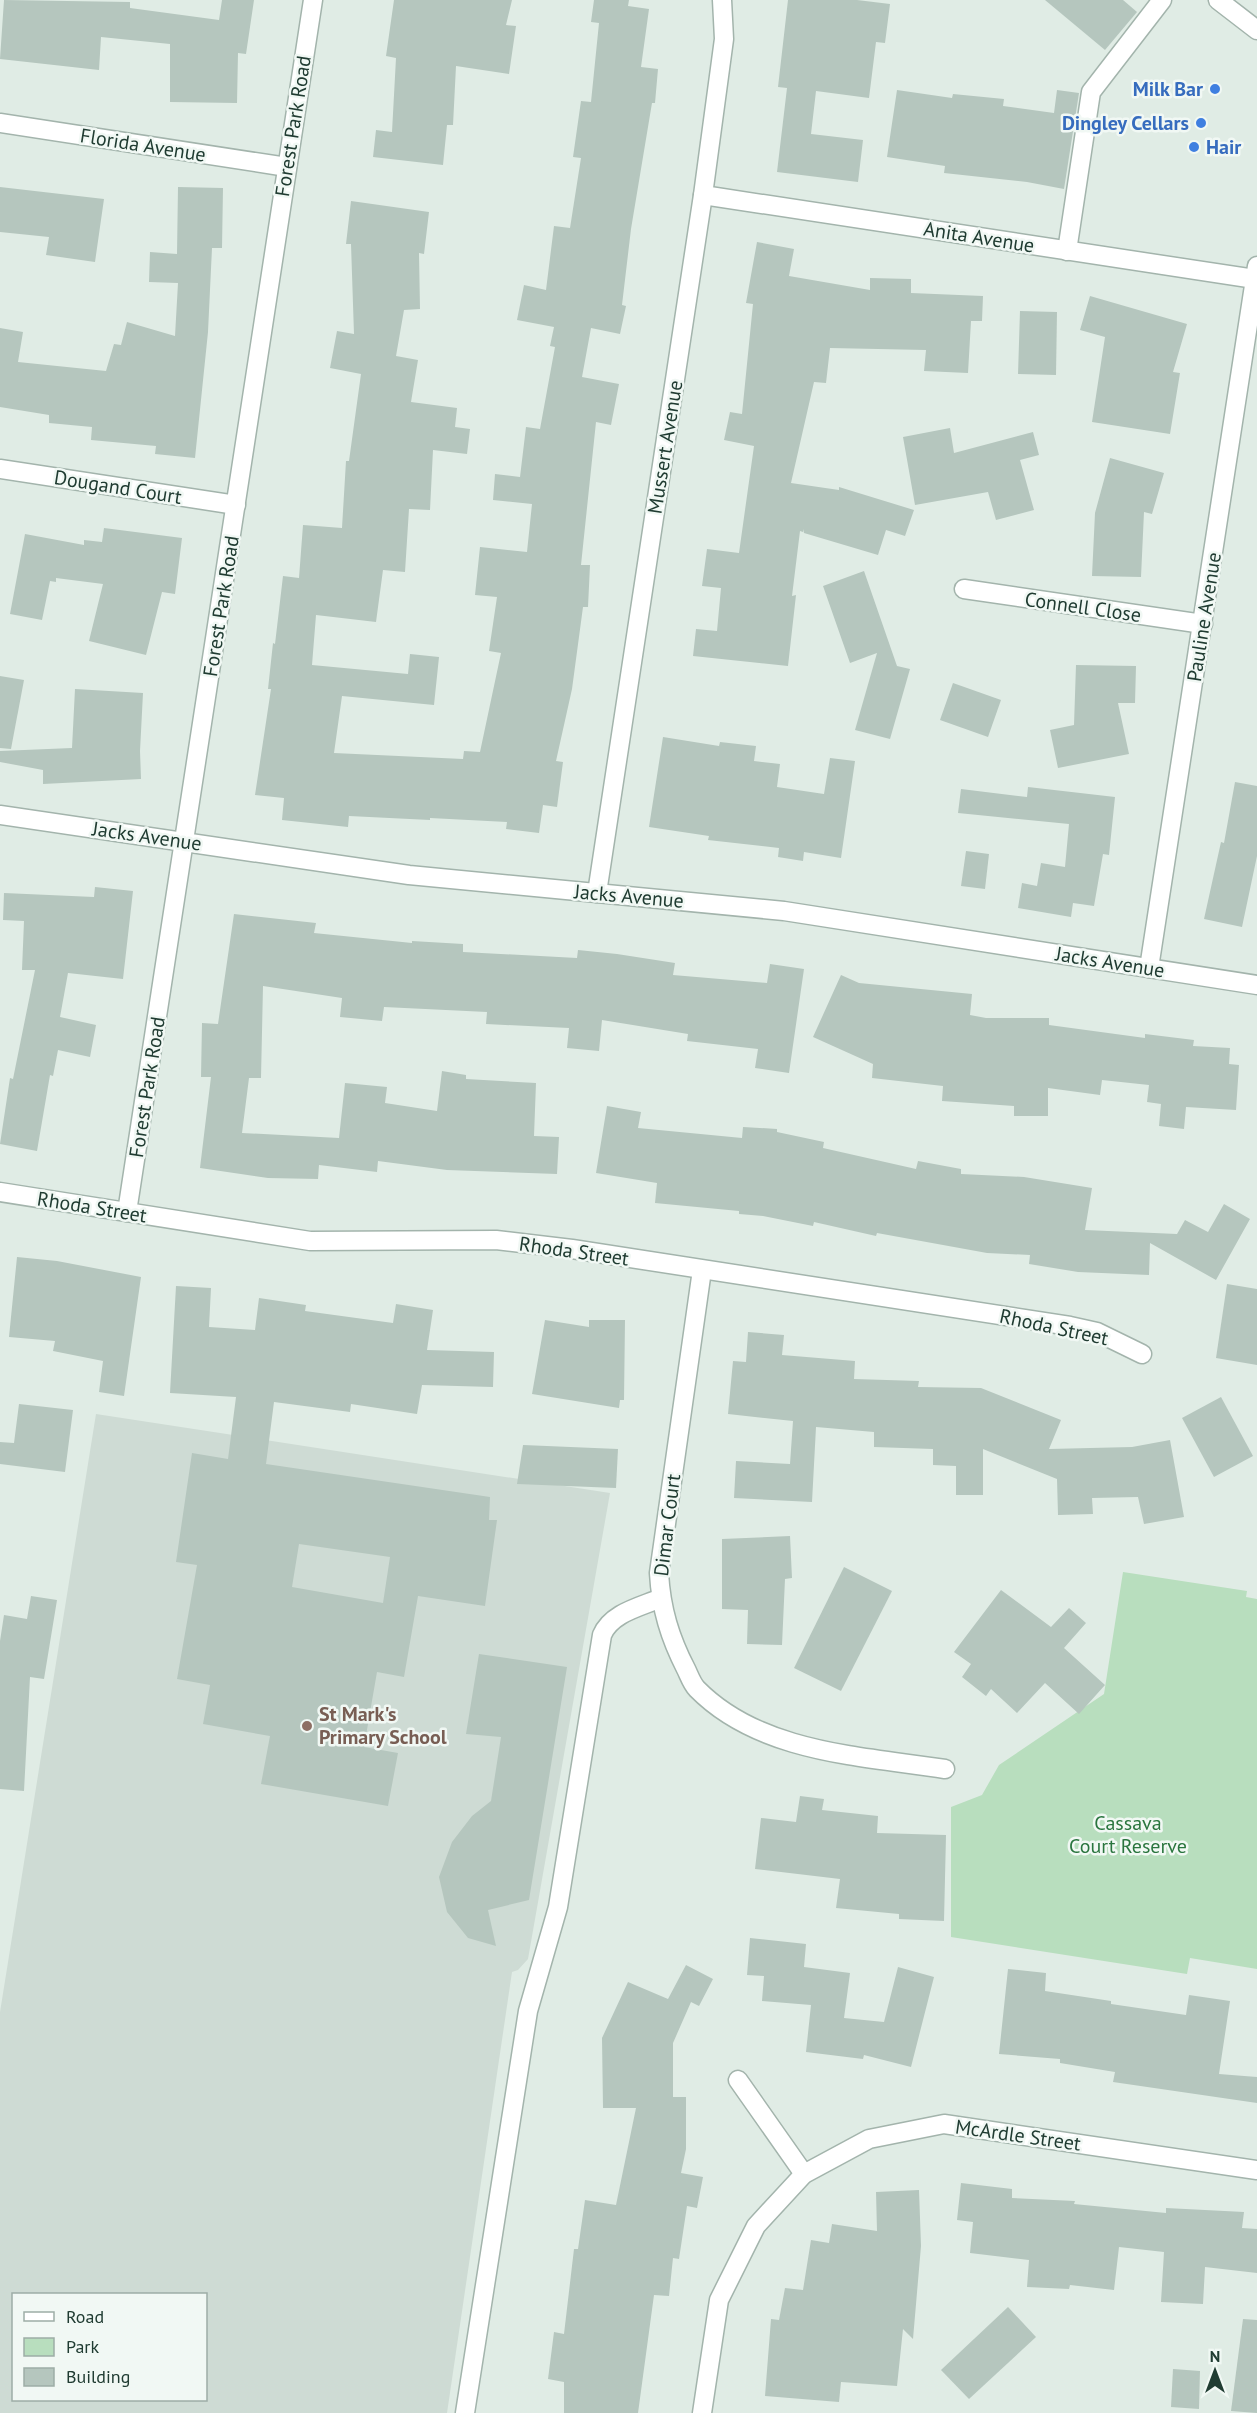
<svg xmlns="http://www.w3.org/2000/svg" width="1257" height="2413" viewBox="0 0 1257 2413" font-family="'PT Sans',sans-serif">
<rect width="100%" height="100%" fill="#e0ece5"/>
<path fill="#cedbd4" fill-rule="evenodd" d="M96,1414l514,79 -82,466 -10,11 -6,2 -65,441h-447v-401zM14,2294h192v106h-192z"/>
<path fill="#b8debe" d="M1123,1572l124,19 -1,6 11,2v370l-67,-11 -3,16 -236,-37v-130l31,-12 17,-30 105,-71z"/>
<g fill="#b5c6be" fill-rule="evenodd">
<path d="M4,0l126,2v6l89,12 3,-20h32l-8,54 -8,-1 -1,50 -67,-1v-58l-69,-7 -2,33 -99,-11z"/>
<path d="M394,0h118l-6,25 10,1 -7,48 -53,-8 -3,59h-6l-4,40 -70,-8 3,-27 16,2 4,-74 -10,-2z"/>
<path d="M594,0h35l-1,6 21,3 -8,58 17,2 -3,34h-3l-21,126 -9,76 4,1 -6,28 -29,-6 -9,49 37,7 -8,41 -15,-3 -15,143h9l-2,42h-5l-11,82 -16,72 7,1 -6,45 -14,-2 -4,28 -33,-4 1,-7 -77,-4v2l-81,-4 -1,11 -66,-7 2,-22 -29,-3 16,-106h-3l5,-46 2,1 8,-68 16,2 4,-53 39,3 4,-67h3l12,-87 -31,-6 7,-37 17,3 -3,-90h-5l5,-43 78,11 -5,42 -5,-1 1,56 -16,1 -8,46 22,4 -7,42 46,6 -2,19 15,2 -3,25 -34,-4 -3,60 -21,-1 -4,63 -22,-2 -7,52 -60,-7 -4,50 96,9 2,-20 29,3 -5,48 -92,-9 -8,57 129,6 1,-8 16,1 21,-99 -12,-2 8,-54 -22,-2 5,-48 47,5 5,-48 -39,-4 2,-26 25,3 6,-50 14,2 15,-82 -5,-1 4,-19 -37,-7 7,-35 22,5 8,-64 16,2 11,-70 -8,-1 8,-56 10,1 8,-79 -8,-1z"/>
<path d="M788,0h69l33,4 -5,39 -9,-1 -7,56 -53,-7 -5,43 52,6 -5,42 -81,-10 10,-84 -9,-1z"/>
<path d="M1045,0h78l14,12 -32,38z"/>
<path d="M897,90l55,8 1,-4 51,5 -1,7 51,7 3,-23 22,3 -15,96 -37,-7 -83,-9 1,-7 -58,-9z"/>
<path d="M0,187l104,12 -9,63 -49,-7 3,-18 -49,-5z"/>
<path d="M178,187l45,1 -1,60h-10l-4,84 -13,126 -40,-4 1,-8 -65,-6 1,-13 -43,-4v-8l-49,-8v-79l23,4 -5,30 88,9 8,-27 7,1 6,-23 48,14 3,-53 -29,-1 1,-30 27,2z"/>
<path d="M757,242l37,7 -5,27 81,14v-12l41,1v14l72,3 -1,25h-11l-3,52 -44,-2 2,-21 -96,-2 -4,35 -12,-1 -23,101 48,7v-3l75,23 -9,26 -19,-6 -8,25 -74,-22 -1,-4v3l-3,-1 -8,65 4,-1 -8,71 -95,-10 3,-27 21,2 4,-43 -19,-2 5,-37 32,4 15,-107 -30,-6 6,-28 12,2 11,-110 -7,-1z"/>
<path d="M1090,296l97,28 -14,48 7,1 -10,61 -78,-12 13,-85 -25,-7z"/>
<path d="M1020,311l37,1 -1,63 -38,-1z"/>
<path d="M950,428l4,25 79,-21 6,23 -19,5 14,50 -38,10 -8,-28 -73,13 -12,-68z"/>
<path d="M1110,458l54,15 -12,41 -8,-2 -3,65 -49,-1 3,-63z"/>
<path d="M104,528l78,10 -7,56 -13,-2 -16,63 -57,-14 14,-57 -47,-6v4l-6,-1 -8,39 -32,-6 15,-80 59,11v-5l18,2z"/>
<path d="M864,571l33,95 13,3 -20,70 -35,-9 22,-77 -27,10 -27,-77z"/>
<path d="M1076,665l60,1 -1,37h-17l11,51 -71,14 -8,-38 24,-5z"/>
<path d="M0,676l24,4 -13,69 -11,-1z"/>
<path d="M953,683l48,17 -13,37 -48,-17z"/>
<path d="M75,689l68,4 -3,58 1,28 -98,5v-14l-43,-8v-11l72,-3z"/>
<path d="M663,737l56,9 1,-4 36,4 -2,15 26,3 -3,23 47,7 6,-36 25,3 -14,97 -37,-6 -1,9 -25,-4 1,-9 -71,-8 1,-4 -60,-9z"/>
<path d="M1235,782l22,4v70l-15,71 -38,-8 17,-77 3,1z"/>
<path d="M1028,787l87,10 -6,58 -6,-1 -9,52 -21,-3 -2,14 -53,-9 4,-25 15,3 4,-23 24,4 4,-43 -111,-11 3,-24 66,8z"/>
<path d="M966,851l23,3 -4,35 -24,-3z"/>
<path d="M95,887l38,4 -10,88 -55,-6 -8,44 36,8 -6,32 -32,-7 -5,26 -3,-1 -13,76 -37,-7 10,-66 3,1 22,-109h-13l2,-49 -21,-1 1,-27 90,4z"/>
<path d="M234,914l82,9 -2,10 98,10v-2l51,3v8l114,6 1,-8 39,4 58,9 -2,12 94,8 3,-19 34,5 -15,104 -34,-5 3,-19 -71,-8 1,-7 -86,-14 -3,31 -32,-3 2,-20 -83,-4 1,-12 -103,-5 -2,14 -42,-4 2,-19 -79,-12 -2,92h-12l-7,55 97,5 6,-55 42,4 -2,16 52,8 5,-40 24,4v4l70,4 -2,53 25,1 -2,37 -110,-4 -69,-9 -1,11 -58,-7 -1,14 -50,-1 -68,-10 11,-91h-10l1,-54 16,1z"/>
<path d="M841,975l18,8 113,11 -2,21 16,3h63v7l96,13v-4l49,6 -1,6 37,2 -1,16 10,1 -3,45 -50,-3 -2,22 -25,-3 2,-22 -14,-2 2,-17 -47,-5 -2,15 -52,-7v28h-34v-10l-72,-5 1,-15 -71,-8 1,-14 -60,-27z"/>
<path d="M607,1106l34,6 -3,16 104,10 1,-11 34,2v3l47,10 -1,6 93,21 2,-8 43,8v5l63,3 68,11 -7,42 92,4 8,-14 23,12 16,-28 26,15 -34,61 -66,-37 -1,32 -71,-3 -49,-8 1,-9 -43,-2 -110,-20 -1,3 -62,-14 -1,4 -50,-10 -24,-2v-3l-84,-8 2,-20 -61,-10z"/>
<path d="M17,1257l40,4 84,16 -17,119 -25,-4 4,-31 -50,-10 2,-10 -46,-4z"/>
<path d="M1227,1284l30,5v76l-41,-7z"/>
<path d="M176,1286l35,2 -2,39 46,3 4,-32 47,7 -1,6 88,12 3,-19 37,6 -6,40 67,2 -1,35 -71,-2 -5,29 -66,-10 -1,8 -76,-10 -8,62 224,33 -1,23h8l-12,86 -67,-10 -14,81 -27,-5 -13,75 34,6 -10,53 -127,-22 9,-48 -67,-12 7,-39 -33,-6 20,-114 -21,-3 16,-109 36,6 8,-62 -66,-4zM299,1544l91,13 -7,46 -91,-16z"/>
<path d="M545,1320l44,7v-7h36l-1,80h-4l-1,8 -87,-14z"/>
<path d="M748,1332l36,3 -2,20 73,6 -1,18 65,2 -1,6 63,1 80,32 -12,29 83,-2 38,-7 14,77 -40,7 -6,-27 -46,1 1,16 -35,1 -1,-36 -74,-30v46h-27v-29l-23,-1v-16l-59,-2v-15l-58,-5 -4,75 -78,-4 2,-37 54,3 3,-43 -65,-7 5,-53 13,1z"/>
<path d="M1221,1397l32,59 -39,21 -32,-59z"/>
<path d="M19,1404l54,6 -8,62 -65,-8v-22l14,1z"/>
<path d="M523,1445l95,4 -2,39 -99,-4z"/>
<path d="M790,1536l2,42 -7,1 -3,66 -35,-1 1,-34 -26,-1v-70z"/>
<path d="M844,1567l48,24 -51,100 -47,-23z"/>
<path d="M1001,1590l50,37 18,-19 17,15 -22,25 41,37 -26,29 -34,-31 -28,30 -26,-24 -5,7 -24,-19 9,-13 -17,-12z"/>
<path d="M31,1596l26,4 -13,79 -14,-2 -6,114 -24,-2v-148l4,-26 23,4z"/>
<path d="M479,1654l88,13 -38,233 -41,10 8,36 -28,-8 -21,-26 -8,-35 13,-35 20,-26 19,-15 10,-64 -35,-3z"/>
<path d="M800,1796l24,3 -2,11 56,6 -1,17 69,2 -2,86 -45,-2v-5l-63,-6 4,-29 -85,-10 6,-51 35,4z"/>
<path d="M750,1938l56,6 -2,23 46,6 -6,45 40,4 14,-55 36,10 -23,90 -47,-12 -1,4 -57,-7 5,-47 -49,-4 2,-25 -17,-1z"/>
<path d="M686,1965l27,14 -14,27 -8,-4 -18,41v54h13v52l-5,24 22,4 -6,31 -10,-2 -8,53 -6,-1 -4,38 -15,-1 -16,118h-74v-31l-16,-3 6,-47 10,2 10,-85h4l7,-49 31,5 20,-97h-33l-1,-70 26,-56 40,17z"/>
<path d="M1008,1969l38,4 -1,18 66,10v3l75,11 3,-20 41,6 -11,73 38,3v26l-144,-21 2,-10 -55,-9v-4l-61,-5z"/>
<path d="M961,2183l51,6v9l63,3 -1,3 92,9v-5l78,4 -2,16 15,1v44l-52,-6 -2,37 -42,-2 3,-50 -45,-5 -5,43 -44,-5 -1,4 -42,-2 2,-27 -59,-7 3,-31 -16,-2z"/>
<path d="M919,2190l2,56 -8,93 -10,-10 -6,57 -56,-4 -2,20 -74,-6 6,-77 8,1 6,-32 18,2 8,-50 18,3 3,-19 45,7 -1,-39z"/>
<path d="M1008,2307l28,30 -67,62 -28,-29z"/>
<path d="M1243,2319l14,1v93l-26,-2z"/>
<path d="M1173,2369l27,2 -1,38 -28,-2z"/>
</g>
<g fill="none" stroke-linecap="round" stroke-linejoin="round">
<defs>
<g id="minor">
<path d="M1218,0l39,30"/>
<path d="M0,123l287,44"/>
<path d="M703,195l552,84"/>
<path d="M1067,251l24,-159 71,-92"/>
<path d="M0,469l236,36"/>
<path d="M964,589l239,35"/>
<path d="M0,815l409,60 375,36 473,74"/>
<path d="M597,893l106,-698 21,-156 -2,-39"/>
<path d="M1149,968l108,-702"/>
<path d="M0,1192l310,49 186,-1 76,9 498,77 27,6 45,22"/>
<path d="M127,1212l186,-1212"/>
<path d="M702,1270l-43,303c2,36 11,65 27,96 3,6 6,15 11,20 63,64 164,67 248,80"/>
<path d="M738,2080l66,94"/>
<path d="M465,2413l63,-402 30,-104 44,-272c9,-22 38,-28 59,-37"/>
<path d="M702,2413l17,-113 37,-74 48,-52 65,-35 75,-15 313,46"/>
</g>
</defs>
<use href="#minor" stroke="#a3b4ac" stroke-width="21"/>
<use href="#minor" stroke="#fff" stroke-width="18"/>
</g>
<g fill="#3f7fe0" stroke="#f1f8f4" stroke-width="2">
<circle cx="1215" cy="89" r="6"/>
<circle cx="1201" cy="123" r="6"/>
<circle cx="1194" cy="147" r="6"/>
</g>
<circle fill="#8d6e63" stroke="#f1f8f4" stroke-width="2" cx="307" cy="1726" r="6"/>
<g text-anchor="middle" stroke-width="5" stroke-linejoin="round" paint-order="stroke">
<g font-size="20" font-weight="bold" fill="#366cbe" stroke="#f1f8f4" text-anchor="end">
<text x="1203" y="96">Milk Bar</text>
<text x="1189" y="130">Dingley Cellars</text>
<text x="1206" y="154" text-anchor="start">Hair</text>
</g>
<g font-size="20" fill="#203c32" stroke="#f1f8f4">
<text transform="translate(293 126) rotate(-81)" y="7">Forest Park Road</text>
<text transform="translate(143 145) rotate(9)" y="7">Florida Avenue</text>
<text transform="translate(979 237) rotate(9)" y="7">Anita Avenue</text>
<text transform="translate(665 447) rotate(-81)" y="7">Mussert Avenue</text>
<text transform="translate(118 487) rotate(9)" y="7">Dougand Court</text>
<text transform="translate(221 606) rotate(-81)" y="7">Forest Park Road</text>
<text transform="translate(1083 607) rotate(8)" y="7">Connell Close</text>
<text transform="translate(1204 617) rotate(-81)" y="7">Pauline Avenue</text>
<text transform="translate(147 836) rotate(8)" y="7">Jacks Avenue</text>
<text transform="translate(629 896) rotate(5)" y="7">Jacks Avenue</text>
<text transform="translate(1110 962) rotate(9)" y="7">Jacks Avenue</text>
<text transform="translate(147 1087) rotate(-81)" y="7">Forest Park Road</text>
<text transform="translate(92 1207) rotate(9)" y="7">Rhoda Street</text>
<text transform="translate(574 1251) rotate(8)" y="7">Rhoda Street</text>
<text transform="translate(1054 1327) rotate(12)" y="7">Rhoda Street</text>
<text transform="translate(667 1525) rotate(-83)" y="7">Dimar Court</text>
<text transform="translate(1018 2135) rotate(8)" y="7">McArdle Street</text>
</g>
<g font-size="20" font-weight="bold" fill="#785e54" stroke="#f1f8f4" text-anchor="start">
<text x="319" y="1721">St Mark's<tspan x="319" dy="23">Primary School</tspan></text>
</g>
<g font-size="20" fill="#29753e" stroke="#f1f8f4">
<text x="1128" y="1830">Cassava<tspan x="1128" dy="23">Court Reserve</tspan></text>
</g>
</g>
<rect x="12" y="2293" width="195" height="108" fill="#f1f8f4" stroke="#9dada6" stroke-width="1.5"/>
<rect x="24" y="2312" width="30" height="9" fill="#ffffff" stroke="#9dada6" stroke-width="1.5"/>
<text x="66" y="2323" font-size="18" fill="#203c32">Road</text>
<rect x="24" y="2338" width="30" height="18" fill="#b8debe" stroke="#9dada6" stroke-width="1.5"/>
<text x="66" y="2353" font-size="18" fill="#203c32">Park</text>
<rect x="24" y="2368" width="30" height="18" fill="#b5c6be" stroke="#9dada6" stroke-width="1.5"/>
<text x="66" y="2383" font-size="18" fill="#203c32">Building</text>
<g transform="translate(1215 2371)" stroke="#f1f8f4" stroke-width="4.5" paint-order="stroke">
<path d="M0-4.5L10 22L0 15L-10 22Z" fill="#203c32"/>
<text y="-9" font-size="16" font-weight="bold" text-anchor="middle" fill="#203c32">N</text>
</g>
</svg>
